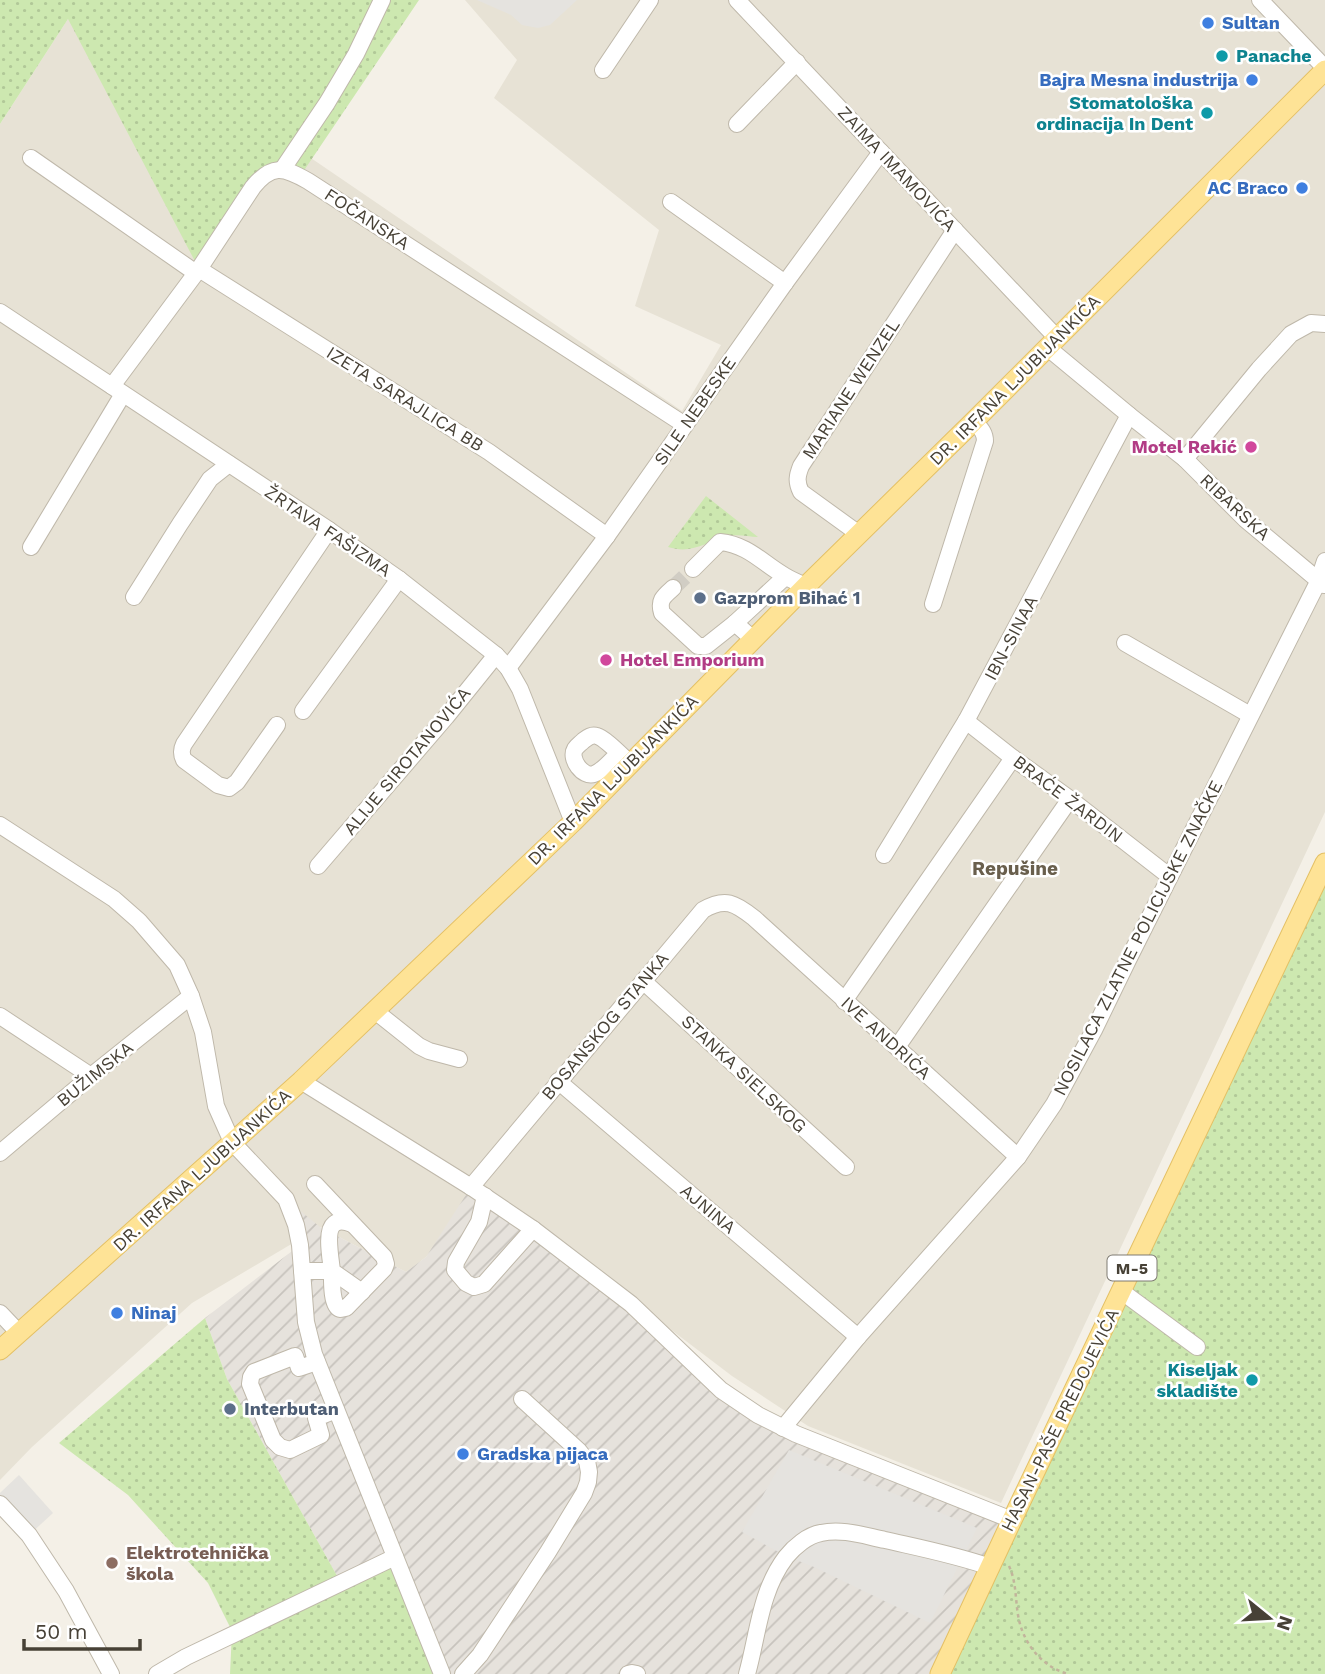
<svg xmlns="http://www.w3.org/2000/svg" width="1325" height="1674" viewBox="0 0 1325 1674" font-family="'Work Sans',sans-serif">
<defs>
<pattern id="industrial-furrows" width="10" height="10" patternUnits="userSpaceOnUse" patternTransform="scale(1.75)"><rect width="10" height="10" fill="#e6e2dc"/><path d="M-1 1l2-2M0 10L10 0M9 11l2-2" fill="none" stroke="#c7c3bd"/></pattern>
<pattern id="grass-dots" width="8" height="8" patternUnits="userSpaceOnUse" patternTransform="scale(1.75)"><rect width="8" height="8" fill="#cde8b0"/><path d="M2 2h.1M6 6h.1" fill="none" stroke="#b1c898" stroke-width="1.8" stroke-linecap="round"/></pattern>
</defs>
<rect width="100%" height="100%" fill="#f4f0e7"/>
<path fill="#e7e2d5" d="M465,0h860v812l-324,691 -193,-77 -76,-50 -250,-190 -56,71 -20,15 -86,-45 -128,76 -160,144 -32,33v-1356l68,-105 215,120 399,272 39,-66 -86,-39 24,-76 -165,-132 23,-38z"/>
<path fill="url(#industrial-furrows)" d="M471,1187l62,42 225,186 254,105 -72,154h-498l-101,-91 -114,-204 -22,-61 95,-73 -14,-46 34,28 86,45 20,-15z"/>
<g fill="url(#grass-dots)">
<path d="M0,0h419l-114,169 -11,4 -21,-4 -74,100 -131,-250 -68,105z"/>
<path d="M706,496l52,41c-9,0 -20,-3 -29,-1 -23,5 -36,19 -61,11z"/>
<path d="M1325,863v811h-385z"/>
<path d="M205,1318l22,61 114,204 54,-26 47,117h-212l2,-43 -24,-48 -80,-88 -69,-52z"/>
</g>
<g fill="#e5e3df">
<path d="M477,0h100l-27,25 -12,3 -16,-3 -11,-10z"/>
<path d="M789,1450l188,78 -47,95 -116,-56 -28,-11 -44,-24z"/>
<path d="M19,1475l34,38 -24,22 -29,-31v-11z"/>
</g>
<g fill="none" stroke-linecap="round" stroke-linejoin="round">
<path stroke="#d1cdc4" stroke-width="16" stroke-dasharray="16 8" stroke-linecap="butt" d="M673,588l20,-19"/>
<defs>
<g id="minor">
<path d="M737,0l320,338"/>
<path d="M1260,0l65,68"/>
<path d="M603,70l47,-70"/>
<path d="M737,124l60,-62"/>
<path d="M31,158l165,115"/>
<path d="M282,170l45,-67 29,-49 26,-54"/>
<path d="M671,202l114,81"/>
<path d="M199,269l290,183 118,84"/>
<path d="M0,312l329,218 70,49 97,76 12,13 12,21 53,133"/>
<path d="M1048,348l81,67 56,44 60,60 79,66"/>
<path d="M112,386l87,-117 54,-82c19,-23 30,-20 55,-6l377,244"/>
<path d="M1185,459l74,-90 32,-35 20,-11 14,1"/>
<path d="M859,534l-58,-42c-5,-10 -4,-16 0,-26l154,-236"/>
<path d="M31,547l92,-153"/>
<path d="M693,569l27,-27c29,3 42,21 65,34 6,4 14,7 21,10"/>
<path d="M673,588c-9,8 -15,12 -11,25l36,33h8l29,-23 19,17"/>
<path d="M134,597l46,-73 30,-45 19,-15"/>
<path d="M933,604l52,-163c0,-9 -5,-13 -11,-20"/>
<path d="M735,623l50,-46"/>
<path d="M1125,643l125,72"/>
<path d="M508,668l99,-132 178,-253 96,-131"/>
<path d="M303,711l96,-132"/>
<path d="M966,721l47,37 57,41 99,77"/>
<path d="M277,725l-40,57 -8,6 -11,-3 -34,-25c-3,-6 -3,-10 0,-16l145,-214"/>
<path d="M619,753c-7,6 -16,18 -25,21 -11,4 -25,-15 -19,-25 2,-3 5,-5 8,-8 4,-3 8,-7 14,-5 8,2 27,22 34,28"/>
<path d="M0,825l114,74 25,22 38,44 14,31 12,36 13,74 16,36 54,57 10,26 4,20 6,77 8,32 128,320"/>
<path d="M884,855l82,-134 163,-306"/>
<path d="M318,866l128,-149 50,-62"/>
<path d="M643,981l203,186"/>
<path d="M844,1001l169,-243"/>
<path d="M375,1011l44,35 10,5 30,8"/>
<path d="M0,1016l91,60"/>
<path d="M897,1047l173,-248"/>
<path d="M301,1081l170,106 62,42 98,75 90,86 37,25 38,19 216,86"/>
<path d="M558,1081l300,256"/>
<path d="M0,1153l91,-77 100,-80"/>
<path d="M471,1187l232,-277c22,-13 32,-7 51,8l264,239"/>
<path d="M485,1196l-6,26 -23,40 -1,8 11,13 8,4 10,-3 49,-55"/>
<path d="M352,1224c-5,-2 -13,-4 -18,0 -9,7 -3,36 -2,47l30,21"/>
<path d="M302,1271h30c0,9 -1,35 8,38 2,0 4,-1 6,-1l38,-39 2,-5 -2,-7 -69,-73"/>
<path d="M1121,1291l76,56"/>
<path d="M0,1313l19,20"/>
<path d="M317,1362l-18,6 -4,-12 -41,16 -3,5 -1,7 23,56 7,7 10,3 31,-15 -5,-17 20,-8"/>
<path d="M783,1428l75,-91 160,-180 36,-53 40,-74 35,-72 189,-376 7,-21"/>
<path d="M0,1504l29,31 37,56 45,83"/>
<path d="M157,1674l29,-17 209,-100"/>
<path d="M463,1674l17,-19 68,-103 36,-59 4,-11 1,-10 -2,-11 -8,-10 -57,-52"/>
<path d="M628,1674l4,-1 5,1"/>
<path d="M747,1674c11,-39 13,-83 39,-117 8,-10 22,-22 35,-24 21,-5 44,3 64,7 35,8 71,15 105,27"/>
</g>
<g id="major">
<path d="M0,1350l301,-269 272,-259 233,-236 168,-165 351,-351"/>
<path d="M940,1674l72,-154 313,-657"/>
</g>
</defs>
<use href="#minor" stroke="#bfb8aa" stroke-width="18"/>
<use href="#major" stroke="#e4c065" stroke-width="21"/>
<path stroke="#c1b49b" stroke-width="2.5" stroke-dasharray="3.5 3.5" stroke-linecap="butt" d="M1009,1566c8,17 6,36 10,54 6,26 24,47 49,54"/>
<use href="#minor" stroke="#fff" stroke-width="16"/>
<use href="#major" stroke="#fee396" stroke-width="19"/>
</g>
<g fill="#3f7fe0" stroke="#fff" stroke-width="2.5">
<circle cx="1208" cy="23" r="7"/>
<circle cx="1252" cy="80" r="7"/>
<circle cx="1302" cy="188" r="7"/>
<circle cx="117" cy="1313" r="7"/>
<circle cx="463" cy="1454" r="7"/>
</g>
<g fill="#0f9aa8" stroke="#fff" stroke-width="2.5">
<circle cx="1222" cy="56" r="7"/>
<circle cx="1207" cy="113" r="7"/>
<circle cx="1252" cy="1380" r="7"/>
</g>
<g fill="#d1479c" stroke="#fff" stroke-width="2.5">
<circle cx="1251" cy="447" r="7"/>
<circle cx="606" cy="660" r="7"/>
</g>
<g fill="#5c6f8a" stroke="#fff" stroke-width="2.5">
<circle cx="700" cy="598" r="7"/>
<circle cx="230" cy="1409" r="7"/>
</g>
<circle fill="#8d6e63" stroke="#fff" stroke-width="2.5" cx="112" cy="1563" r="7"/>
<g text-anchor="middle" stroke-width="5" stroke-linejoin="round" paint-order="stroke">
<rect fill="#fff" stroke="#7e7a72" stroke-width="2" x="1107.5" y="1255.5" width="49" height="25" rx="5"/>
<g font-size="16" font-weight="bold" fill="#474136">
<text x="1132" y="1274">M-5</text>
</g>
<g font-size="18" font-weight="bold" fill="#366cbe" stroke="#fff" text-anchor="start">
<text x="1222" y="29">Sultan</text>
<text x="1238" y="86" text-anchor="end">Bajra Mesna industrija</text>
<text x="1288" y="194" text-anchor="end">AC Braco</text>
<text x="131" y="1319">Ninaj</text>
<text x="477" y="1460">Gradska pijaca</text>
</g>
<g font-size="18" font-weight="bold" fill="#0d838f" stroke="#fff" text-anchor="end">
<text x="1236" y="62" text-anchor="start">Panache</text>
<text x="1193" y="109">Stomatološka<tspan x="1193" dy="21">ordinacija In Dent</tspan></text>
<text x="1238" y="1376">Kiseljak<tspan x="1238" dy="21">skladište</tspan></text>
</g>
<g font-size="18" fill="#474136" stroke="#fff">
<text transform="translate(897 169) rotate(47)" y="6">ZAIMA IMAMOVIĆA</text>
<text transform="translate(367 219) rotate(33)" y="6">FOČANSKA</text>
<text transform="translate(1015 380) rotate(-45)" y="6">DR. IRFANA LJUBIJANKIĆA</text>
<text transform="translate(851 389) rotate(-57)" y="6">MARIANE WENZEL</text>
<text transform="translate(405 399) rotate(32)" y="6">IZETA SARAJLICA BB</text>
<text transform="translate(695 411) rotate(-55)" y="6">SILE NEBESKE</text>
<text transform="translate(1235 507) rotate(43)" y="6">RIBARSKA</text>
<text transform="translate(328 531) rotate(34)" y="6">ŽRTAVA FAŠIZMA</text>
<text transform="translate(1011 638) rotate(-62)" y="6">IBN-SINAA</text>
<text transform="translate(407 761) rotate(-50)" y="6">ALIJE SIROTANOVIĆA</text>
<text transform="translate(613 780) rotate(-45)" y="6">DR. IRFANA LJUBIJANKIĆA</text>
<text transform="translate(1068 799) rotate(37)" y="6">BRAĆE ŽARDIN</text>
<text transform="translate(1138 938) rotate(-63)" y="6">NOSILACA ZLATNE POLICIJSKE ZNAČKE</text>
<text transform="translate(605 1026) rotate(-50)" y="6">BOSANSKOG STANKA</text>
<text transform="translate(886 1038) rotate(42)" y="6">IVE ANDRIĆA</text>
<text transform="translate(95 1074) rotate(-39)" y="6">BUŽIMSKA</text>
<text transform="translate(744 1074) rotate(43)" y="6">STANKA SIELSKOG</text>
<text transform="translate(202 1170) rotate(-42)" y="6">DR. IRFANA LJUBIJANKIĆA</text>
<text transform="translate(708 1209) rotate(40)" y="6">AJNINA</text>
<text transform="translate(1060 1420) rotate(-64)" y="6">HASAN-PAŠE PREDOJEVIĆA</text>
</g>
<g font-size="18" font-weight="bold" fill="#b23c85" stroke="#fff" text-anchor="end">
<text x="1237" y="453">Motel Rekić</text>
<text x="620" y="666" text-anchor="start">Hotel Emporium</text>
</g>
<g font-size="18" font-weight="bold" fill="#4e5e75" stroke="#fff" text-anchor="start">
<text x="714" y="604">Gazprom Bihać 1</text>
<text x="244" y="1415">Interbutan</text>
</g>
<g font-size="18" font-weight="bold" fill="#785e54" stroke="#fff" text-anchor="start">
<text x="126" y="1559">Elektrotehnička<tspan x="126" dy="21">škola</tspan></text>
</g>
<g font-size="19" font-weight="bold" fill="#695f4d" stroke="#fff">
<text x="1015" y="875">Repušine</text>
</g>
</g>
<g transform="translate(1269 1618) rotate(108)" stroke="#ffffff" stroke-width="5" paint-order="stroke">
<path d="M0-5L12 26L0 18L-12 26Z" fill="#474136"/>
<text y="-10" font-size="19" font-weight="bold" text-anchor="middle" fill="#474136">N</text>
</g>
<path d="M24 1639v10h116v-10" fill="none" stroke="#474136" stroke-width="3.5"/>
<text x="35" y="1639" font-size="21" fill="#474136" stroke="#ffffff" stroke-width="5" paint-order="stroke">50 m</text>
</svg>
